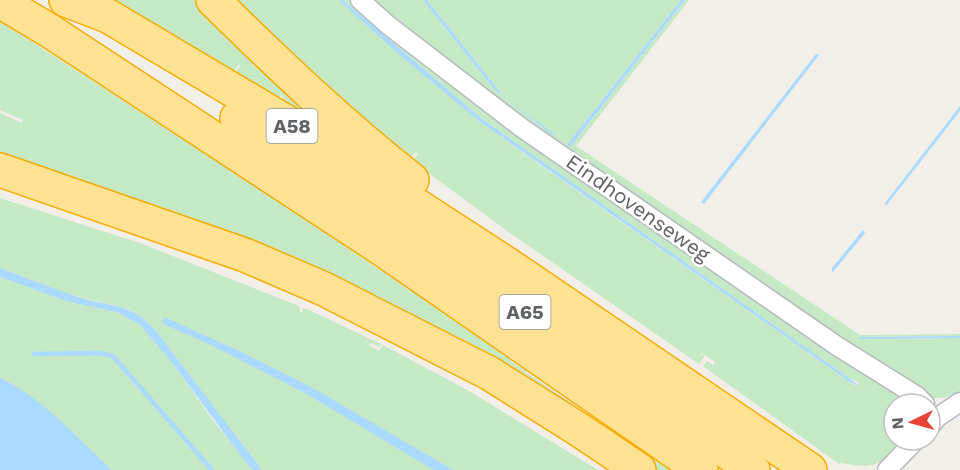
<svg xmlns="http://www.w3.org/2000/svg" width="960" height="470" viewBox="0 0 960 470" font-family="'Work Sans',sans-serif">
<rect width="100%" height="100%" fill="#f1efe8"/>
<g fill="#c5e8c5">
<path d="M94,0h107l174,163 -98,-59 6,-7 -2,-2 -6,8 -43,-26 8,-11 -1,-2 -9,12z"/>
<path d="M235,0h104c56,50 113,100 173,145l338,237 7,4 2,-3 -12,-6 -365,-258 -139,-119h15l560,404h-24v36h10c-18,24 -30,30 -62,23l-3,1 -136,-98 4,-5 6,4 2,-3 -13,-9 -3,4 3,-3 3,2 -6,8 -189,-131 -98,-72 6,-7 -3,-2 -5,8 -81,-70 1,-4 -3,3z"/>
<path d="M369,0h54l71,89 59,47v-2l-49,-37 -77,-97h254l-97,123 -14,24 115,-147h4l-113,146 284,189 100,-1v2l-99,1 -1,2 100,-1v54l-17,6h-13l-297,-191z"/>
<path d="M0,21l274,177 237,161 -1,2 16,10 -2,3 3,-1 52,35 -1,2 2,2 1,-2 55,37v3l1,-2 33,22h-13l-71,-48 -586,-262v-47l22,10 1,-3 -23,-10z"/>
<path d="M0,198l140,45 159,63 1,6h2l1,-4 6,2 72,34 -2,3 -8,-4 -2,2 10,6 4,-6 86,46 129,79h-336l-105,-138c-25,-29 -42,-25 -74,-34 -28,-7 -56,-20 -83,-30z"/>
<path d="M0,277l66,24 53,12 21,12 33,39 39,55 41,51h-141c-36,-32 -69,-70 -112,-92z"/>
</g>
<g fill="#aadaff">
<path d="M339,0h4l139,119 378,267 -10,-4 -371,-261 -85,-71z"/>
<path d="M423,0h4l77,97 50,37 -1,2 -59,-47z"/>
<path d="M681,0h4l-115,147 -3,-2z"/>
<path d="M816,54l3,1 -115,149 -3,-2z"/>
<path d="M960,106v5l-74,95 -1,-3z"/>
<path d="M863,230l2,3 -33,40v-5z"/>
<path d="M0,268c26,10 52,20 78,29 34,11 52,4 79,35l105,138h-9l-9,-10 -71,-96 -33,-39 -21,-12 -53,-12 -66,-24z"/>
<path d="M164,317l71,32 78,39 140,82h-19l-129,-77 -98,-50 -42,-18 -3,-3z"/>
<path d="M960,336v2l-100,1v-2z"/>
<path d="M0,378c43,20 77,60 112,92h-112z"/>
</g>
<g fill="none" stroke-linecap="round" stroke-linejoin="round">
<path stroke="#aadaff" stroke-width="4.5" d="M34,354l64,-1 15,3 99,114"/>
<defs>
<g id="street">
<path d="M360,0l28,25 134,103 315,218 80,50 8,8"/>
<path d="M930,426l8,-9 22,-15"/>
<path d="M887,470l29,-30"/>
</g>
<g id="highway">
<path d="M66,0l42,16 202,120 200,130 300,204"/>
<path d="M213,0c64,63 129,125 199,180"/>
<path d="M0,1l50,30 329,216 322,223"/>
<path d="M237,118l158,105 358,247"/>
<path d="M0,170l245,85 79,34 165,84 89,56 61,41"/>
</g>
</defs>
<use href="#street" stroke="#b5b8bc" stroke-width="21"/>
<use href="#highway" stroke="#f9ab00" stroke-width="36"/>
<use href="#street" stroke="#fff" stroke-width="18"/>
<use href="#highway" stroke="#fde293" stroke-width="33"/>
</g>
<g text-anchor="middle" stroke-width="5" stroke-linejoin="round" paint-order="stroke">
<g fill="#fff" stroke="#8f9295" stroke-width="1.5">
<rect x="266.5" y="109" width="51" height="34" rx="4.5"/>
<rect x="499.5" y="295" width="51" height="34" rx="4.5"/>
</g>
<g font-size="20" font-weight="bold" fill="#5f6368">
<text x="292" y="133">A58</text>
<text x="525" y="319">A65</text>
</g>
<g font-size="21" fill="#5f6368" stroke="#fff">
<text transform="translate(638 208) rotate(35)" y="7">Eindhovenseweg</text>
</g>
</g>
<g transform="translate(912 422) rotate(265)"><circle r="28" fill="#ffffff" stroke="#bfc1c3" stroke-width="1.5"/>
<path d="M0-4.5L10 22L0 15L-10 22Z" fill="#ea4335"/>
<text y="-9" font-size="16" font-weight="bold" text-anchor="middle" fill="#5f6368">N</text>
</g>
</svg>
